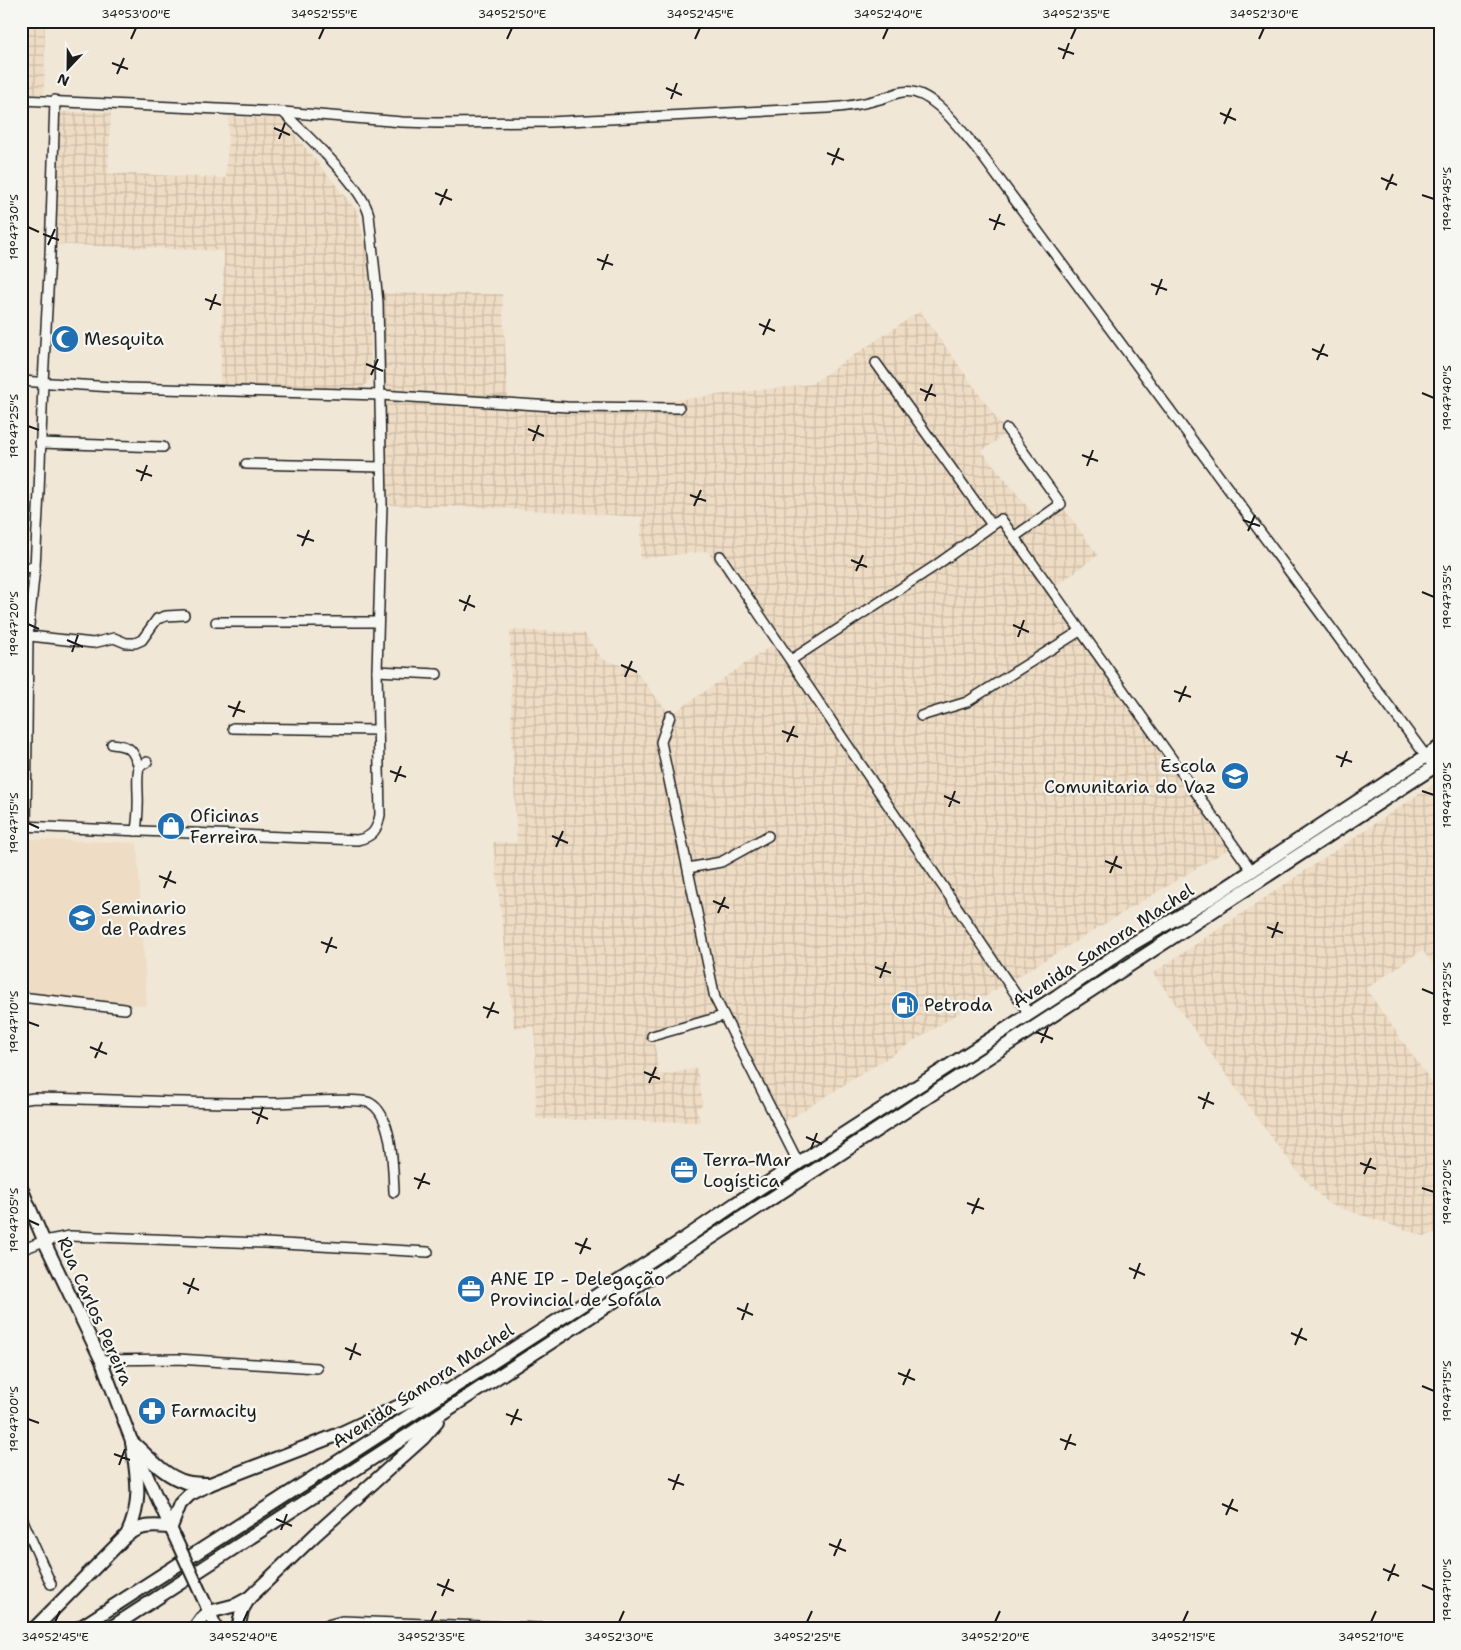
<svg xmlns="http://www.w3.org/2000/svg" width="1461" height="1650" viewBox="0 0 1461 1650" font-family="'Shantell Sans',sans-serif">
<defs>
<pattern id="industrial-grid" width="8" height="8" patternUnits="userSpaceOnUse" patternTransform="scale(1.25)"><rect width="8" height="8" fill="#eedcc4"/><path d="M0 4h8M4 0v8" fill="none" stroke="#ccbca8"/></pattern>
</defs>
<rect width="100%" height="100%" fill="#f1e7d7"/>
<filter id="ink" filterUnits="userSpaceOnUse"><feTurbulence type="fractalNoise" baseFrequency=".02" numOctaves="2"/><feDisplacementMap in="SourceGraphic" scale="10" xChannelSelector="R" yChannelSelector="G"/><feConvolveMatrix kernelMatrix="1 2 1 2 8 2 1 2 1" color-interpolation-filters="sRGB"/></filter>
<g filter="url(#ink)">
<path fill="#eedcc4" d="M21,839l116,4 10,163 -126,-14z"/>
<g fill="url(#industrial-grid)">
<path d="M21,21h24l-1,73 -23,-1z"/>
<path d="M55,112h56l-3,61 118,5 3,-61 52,1 76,93 11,45 2,38 1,83 -9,12 -142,-3 4,-135 -179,-7z"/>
<path d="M383,293l119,1 6,105 141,4 162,-19 109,-73 87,122 -25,18 56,69 24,-14 36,49 -49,36 181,257 -228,138 -217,136 -59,-108 -73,17 6,45 38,-8 6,36 -7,5 5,13 -165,-3 -1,-92 -21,1 -21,-186 24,1 -5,-99 -2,-114 74,3 18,26 33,11 35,45 104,-71 -67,-93 -67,8 2,-42 -148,-9 -107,-3 -4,-119z"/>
<path d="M1440,780v193l-18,-23 -56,39 74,105v138l-16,4 -96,-32 -31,-33 -23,-30 -121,-168z"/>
</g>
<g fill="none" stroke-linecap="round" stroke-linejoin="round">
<defs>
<g id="minor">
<path d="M21,100l262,12 119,10 34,1 113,-1 278,-14c18,-1 36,-4 53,-9 8,-2 15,-6 22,-7 29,-6 59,39 75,57l463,626"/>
<path d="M876,363l116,162"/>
<path d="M21,381l106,7 253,7 187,12 112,1"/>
<path d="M1007,429l54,75 -47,33"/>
<path d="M40,443l123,4"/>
<path d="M246,464l135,3"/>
<path d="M720,556l309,458"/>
<path d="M21,568l14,-1"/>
<path d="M216,622h161"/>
<path d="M21,635l72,8 21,-5 12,5h9l7,-3 15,-21 9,-3 18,-1"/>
<path d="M791,660l144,-94 66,-47 251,352"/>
<path d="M377,671l60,3"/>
<path d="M670,716l-9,26 54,256 84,166"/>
<path d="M921,716l46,-14 113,-71"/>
<path d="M233,728l145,2"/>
<path d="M112,744c19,2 21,6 27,23"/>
<path d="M21,826l336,14c16,-3 20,-10 23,-25l-3,-144 5,-166 -4,-203 -9,-87c-7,-30 -63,-80 -86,-103"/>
<path d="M26,826l2,-191 7,-68 4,-75 4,-110 7,-127 5,-155"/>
<path d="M136,831c1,-8 2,-16 2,-24 1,-14 -2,-26 1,-40l8,-5"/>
<path d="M688,868l33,-6 47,-26"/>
<path d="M21,997l104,12"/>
<path d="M652,1036l71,-20"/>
<path d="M21,1100l13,-2c79,1 159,6 238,5 19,0 86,-6 98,0 23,12 23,66 24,89"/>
<path d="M21,1250l23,-9 26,-5 195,7 163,9"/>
<path d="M101,1360l77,-1 139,9"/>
<path d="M21,1516l30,68"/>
<path d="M313,1629l29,-8 221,8"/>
</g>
<g id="major">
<path d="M21,1187l23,54 57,119 31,82 40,89"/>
<path d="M206,1605l11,24"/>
</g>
<g id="highway">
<path d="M132,1442c17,15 32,34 54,40 7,2 16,2 24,2"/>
<path d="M127,1535c16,-33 10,-58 5,-93"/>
<path d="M34,1629l92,-93c17,-12 25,-10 45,-9l9,-23 9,-9 21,-11 127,-49 84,-39 21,-6"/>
<path d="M78,1629l600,-386 57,-39 322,-208 72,-50 83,-49 228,-150"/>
<path d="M109,1629l341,-221 990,-645"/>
<path d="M194,1629l7,-10 8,-7 27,-7 13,-7 67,-64 107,-96 14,-16"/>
<path d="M238,1629l4,-19 7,-12"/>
</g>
</defs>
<use href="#minor" stroke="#1c1c1c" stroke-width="12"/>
<use href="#major" stroke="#1c1c1c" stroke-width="15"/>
<use href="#highway" stroke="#1c1c1c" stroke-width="16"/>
<use href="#minor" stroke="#f6f6f2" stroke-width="9"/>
<use href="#major" stroke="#f6f6f2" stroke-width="11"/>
<use href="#highway" stroke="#f6f6f2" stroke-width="12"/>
<defs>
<path id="major-bridge" d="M172,1531l34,74"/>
</defs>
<use href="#major-bridge" stroke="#1c1c1c" stroke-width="15" stroke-linecap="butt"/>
<use href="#major-bridge" stroke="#f6f6f2" stroke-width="11"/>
</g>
</g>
<path fill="none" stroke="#1c1c1c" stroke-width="2" d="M131,39l5,-11M319,39l5,-11M507,39l5,-11M695,39l5,-11M883,39l5,-11M1071,39l5,-11M1259,39l5,-11M1058,48l16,6M1063,59l6,-16M112,63l16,6M117,74l7,-16M666,88l16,7M671,99l6,-16M1220,113l16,7M1224,124l7,-16M274,128l16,7M279,139l6,-16M827,153l17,7M832,165l7,-17M1381,178l16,7M1386,190l7,-16M435,193l17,7M1422,195l12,4M440,205l7,-16M989,219l16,6M28,227l11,5M994,230l6,-16M43,234l16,6M48,245l7,-16M597,259l16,6M602,270l6,-16M1151,284l16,6M1156,295l6,-16M205,299l16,6M210,310l6,-16M759,324l16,7M763,335l7,-16M1312,349l16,7M1317,360l7,-16M366,364l17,7M371,375l7,-16M920,389l16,7M1422,393l12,5M925,401l7,-17M28,426l11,4M528,429l16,7M533,441l6,-16M1082,455l16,6M1087,466l6,-16M136,470l16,6M141,481l6,-16M690,495l16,6M694,506l7,-16M1243,520l17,6M1248,531l7,-16M297,535l17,6M302,546l7,-16M851,560l16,7M856,571l7,-16M1422,592l12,5M459,600l16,7M464,611l6,-16M28,624l11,5M1013,625l16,7M1018,637l6,-17M67,640l16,7M72,652l6,-17M621,665l16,7M625,677l7,-16M1174,691l17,6M1179,702l7,-16M228,706l17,6M233,717l7,-16M782,731l16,6M787,742l7,-16M1336,756l16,6M1341,767l6,-16M390,771l16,6M395,782l6,-16M1422,791l12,4M944,796l16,7M949,807l6,-16M28,823l11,5M552,836l16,7M556,847l7,-16M1105,861l17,7M1110,873l7,-17M159,876l17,7M164,888l7,-17M713,901l16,7M718,913l7,-16M1267,927l16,6M1272,938l6,-16M321,942l16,6M326,953l6,-16M875,967l16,6M880,978l6,-16M1422,989l12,5M483,1007l16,6M487,1018l7,-16M28,1022l11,4M1036,1032l17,7M1041,1043l7,-16M90,1047l17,7M95,1058l7,-16M644,1072l16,7M649,1083l7,-16M1198,1097l16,7M1203,1109l6,-17M252,1112l16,7M257,1124l6,-17M806,1137l16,7M811,1149l6,-16M1360,1163l16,6M1364,1174l7,-16M414,1178l16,6M1422,1188l12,4M418,1189l7,-16M967,1203l17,6M972,1214l7,-16M28,1220l11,5M575,1243l16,6M580,1254l7,-16M1129,1268l16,7M1134,1279l6,-16M183,1283l16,7M188,1294l6,-16M737,1308l16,7M742,1320l6,-17M1291,1333l16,7M1295,1345l7,-17M345,1348l16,7M350,1360l6,-17M898,1373l17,7M903,1385l7,-16M1422,1386l12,5M506,1414l16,6M28,1419l11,4M511,1425l7,-16M1060,1439l16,6M1065,1450l6,-16M114,1454l16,6M119,1465l6,-16M668,1479l16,6M673,1490l6,-16M1222,1504l16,7M1226,1515l7,-16M276,1519l16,7M281,1530l6,-16M829,1544l17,7M834,1556l7,-17M1383,1569l16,7M1388,1581l7,-17M437,1584l17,7M1422,1585l12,5M442,1596l7,-17M55,1622l5,-11M243,1622l5,-11M431,1622l5,-11M619,1622l5,-11M807,1622l5,-11M995,1622l5,-11M1183,1622l5,-11M1371,1622l5,-11"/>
<defs>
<symbol id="mosque-disc" viewBox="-11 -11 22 22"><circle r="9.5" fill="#1f6fb2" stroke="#f6f6f2"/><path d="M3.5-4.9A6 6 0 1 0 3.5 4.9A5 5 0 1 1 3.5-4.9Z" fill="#fff"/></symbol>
<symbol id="school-disc" viewBox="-11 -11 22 22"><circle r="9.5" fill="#1f6fb2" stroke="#f6f6f2"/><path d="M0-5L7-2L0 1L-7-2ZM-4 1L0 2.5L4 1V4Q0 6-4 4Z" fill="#fff"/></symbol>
<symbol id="shop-disc" viewBox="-11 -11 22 22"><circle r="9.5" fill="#1f6fb2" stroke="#f6f6f2"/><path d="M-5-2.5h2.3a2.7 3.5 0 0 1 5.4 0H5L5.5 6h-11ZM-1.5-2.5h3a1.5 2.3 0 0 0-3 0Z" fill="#fff"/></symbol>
<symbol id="university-disc" viewBox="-11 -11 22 22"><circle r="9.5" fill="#1f6fb2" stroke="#f6f6f2"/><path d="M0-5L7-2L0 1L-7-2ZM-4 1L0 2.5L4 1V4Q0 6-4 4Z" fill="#fff"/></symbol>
<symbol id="fuel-disc" viewBox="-11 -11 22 22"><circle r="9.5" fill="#1f6fb2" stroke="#f6f6f2"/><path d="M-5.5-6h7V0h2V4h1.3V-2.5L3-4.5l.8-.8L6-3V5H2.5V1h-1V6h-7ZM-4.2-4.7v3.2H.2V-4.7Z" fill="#fff"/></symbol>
<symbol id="office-disc" viewBox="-11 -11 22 22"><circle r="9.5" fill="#1f6fb2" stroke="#f6f6f2"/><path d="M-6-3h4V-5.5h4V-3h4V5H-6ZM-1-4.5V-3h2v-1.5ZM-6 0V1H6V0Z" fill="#fff"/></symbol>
<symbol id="pharmacy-disc" viewBox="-11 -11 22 22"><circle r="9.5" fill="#1f6fb2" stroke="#f6f6f2"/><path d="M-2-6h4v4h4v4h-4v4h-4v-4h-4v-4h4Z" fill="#fff"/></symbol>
</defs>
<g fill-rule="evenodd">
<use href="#mosque-disc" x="49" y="323" width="32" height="32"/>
<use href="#school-disc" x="1219" y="760" width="32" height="32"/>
<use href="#shop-disc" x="155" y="810" width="32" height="32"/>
<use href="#university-disc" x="66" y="902" width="32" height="32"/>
<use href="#fuel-disc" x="889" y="989" width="32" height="32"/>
<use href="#office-disc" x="668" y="1154" width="32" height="32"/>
<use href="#office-disc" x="455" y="1273" width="32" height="32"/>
<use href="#pharmacy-disc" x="136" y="1395" width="32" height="32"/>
</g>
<g text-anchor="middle" stroke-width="4.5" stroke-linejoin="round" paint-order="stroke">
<g font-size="18" fill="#1c1c1c" stroke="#f6f6f2" text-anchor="start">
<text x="84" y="345">Mesquita</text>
<text x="1216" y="772" text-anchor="end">Escola<tspan x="1216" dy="21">Comunitaria do Vaz</tspan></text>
<text x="190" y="822">Oficinas<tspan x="190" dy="21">Ferreira</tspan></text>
<text x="101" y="914">Seminario<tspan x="101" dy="21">de Padres</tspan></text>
<text x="924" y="1011">Petroda</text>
<text x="703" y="1166">Terra-Mar<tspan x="703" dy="21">Logística</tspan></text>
<text x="490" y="1285">ANE IP - Delegação<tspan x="490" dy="21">Provincial de Sofala</tspan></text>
<text x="171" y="1417">Farmacity</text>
</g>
<g font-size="18" fill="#1c1c1c" stroke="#f6f6f2">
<text transform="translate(1103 946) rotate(-33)" y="6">Avenida Samora Machel</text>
<text transform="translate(95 1311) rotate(66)" y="6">Rua Carlos Pereira</text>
<text transform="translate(423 1386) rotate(-33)" y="6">Avenida Samora Machel</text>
</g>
</g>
<rect width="1461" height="1650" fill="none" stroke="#f6f6f2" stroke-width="55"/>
<g transform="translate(68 68) rotate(202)" stroke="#f6f6f2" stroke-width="4" paint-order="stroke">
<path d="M0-4L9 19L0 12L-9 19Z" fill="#1c1c1c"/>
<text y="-8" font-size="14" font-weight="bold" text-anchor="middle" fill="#1c1c1c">N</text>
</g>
<rect x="28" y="28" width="1406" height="1594" fill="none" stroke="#1c1c1c" stroke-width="2"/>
<g font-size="12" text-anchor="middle" fill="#1c1c1c">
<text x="136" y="18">34°53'00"E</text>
<text x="324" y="18">34°52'55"E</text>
<text x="512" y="18">34°52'50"E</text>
<text x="700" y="18">34°52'45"E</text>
<text x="888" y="18">34°52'40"E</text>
<text x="1076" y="18">34°52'35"E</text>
<text x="1264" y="18">34°52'30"E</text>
<text transform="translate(1447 199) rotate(-90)" y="4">19°47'45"S</text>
<text transform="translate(14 227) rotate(-90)" y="4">19°47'30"S</text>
<text transform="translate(1447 398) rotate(-90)" y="4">19°47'40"S</text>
<text transform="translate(14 426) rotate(-90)" y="4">19°47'25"S</text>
<text transform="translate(1447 597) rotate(-90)" y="4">19°47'35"S</text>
<text transform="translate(14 624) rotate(-90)" y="4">19°47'20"S</text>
<text transform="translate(1447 795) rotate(-90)" y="4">19°47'30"S</text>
<text transform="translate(14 823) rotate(-90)" y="4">19°47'15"S</text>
<text transform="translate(1447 994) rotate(-90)" y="4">19°47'25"S</text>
<text transform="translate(14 1022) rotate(-90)" y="4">19°47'10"S</text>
<text transform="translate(1447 1192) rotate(-90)" y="4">19°47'20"S</text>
<text transform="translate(14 1220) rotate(-90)" y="4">19°47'05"S</text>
<text transform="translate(1447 1391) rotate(-90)" y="4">19°47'15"S</text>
<text transform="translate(14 1419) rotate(-90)" y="4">19°47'00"S</text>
<text transform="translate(1447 1590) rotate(-90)" y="4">19°47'10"S</text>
<text x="55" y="1641">34°52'45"E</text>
<text x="243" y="1641">34°52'40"E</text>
<text x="431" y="1641">34°52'35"E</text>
<text x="619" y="1641">34°52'30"E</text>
<text x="807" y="1641">34°52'25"E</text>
<text x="995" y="1641">34°52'20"E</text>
<text x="1183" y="1641">34°52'15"E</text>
<text x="1371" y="1641">34°52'10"E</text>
</g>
</svg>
